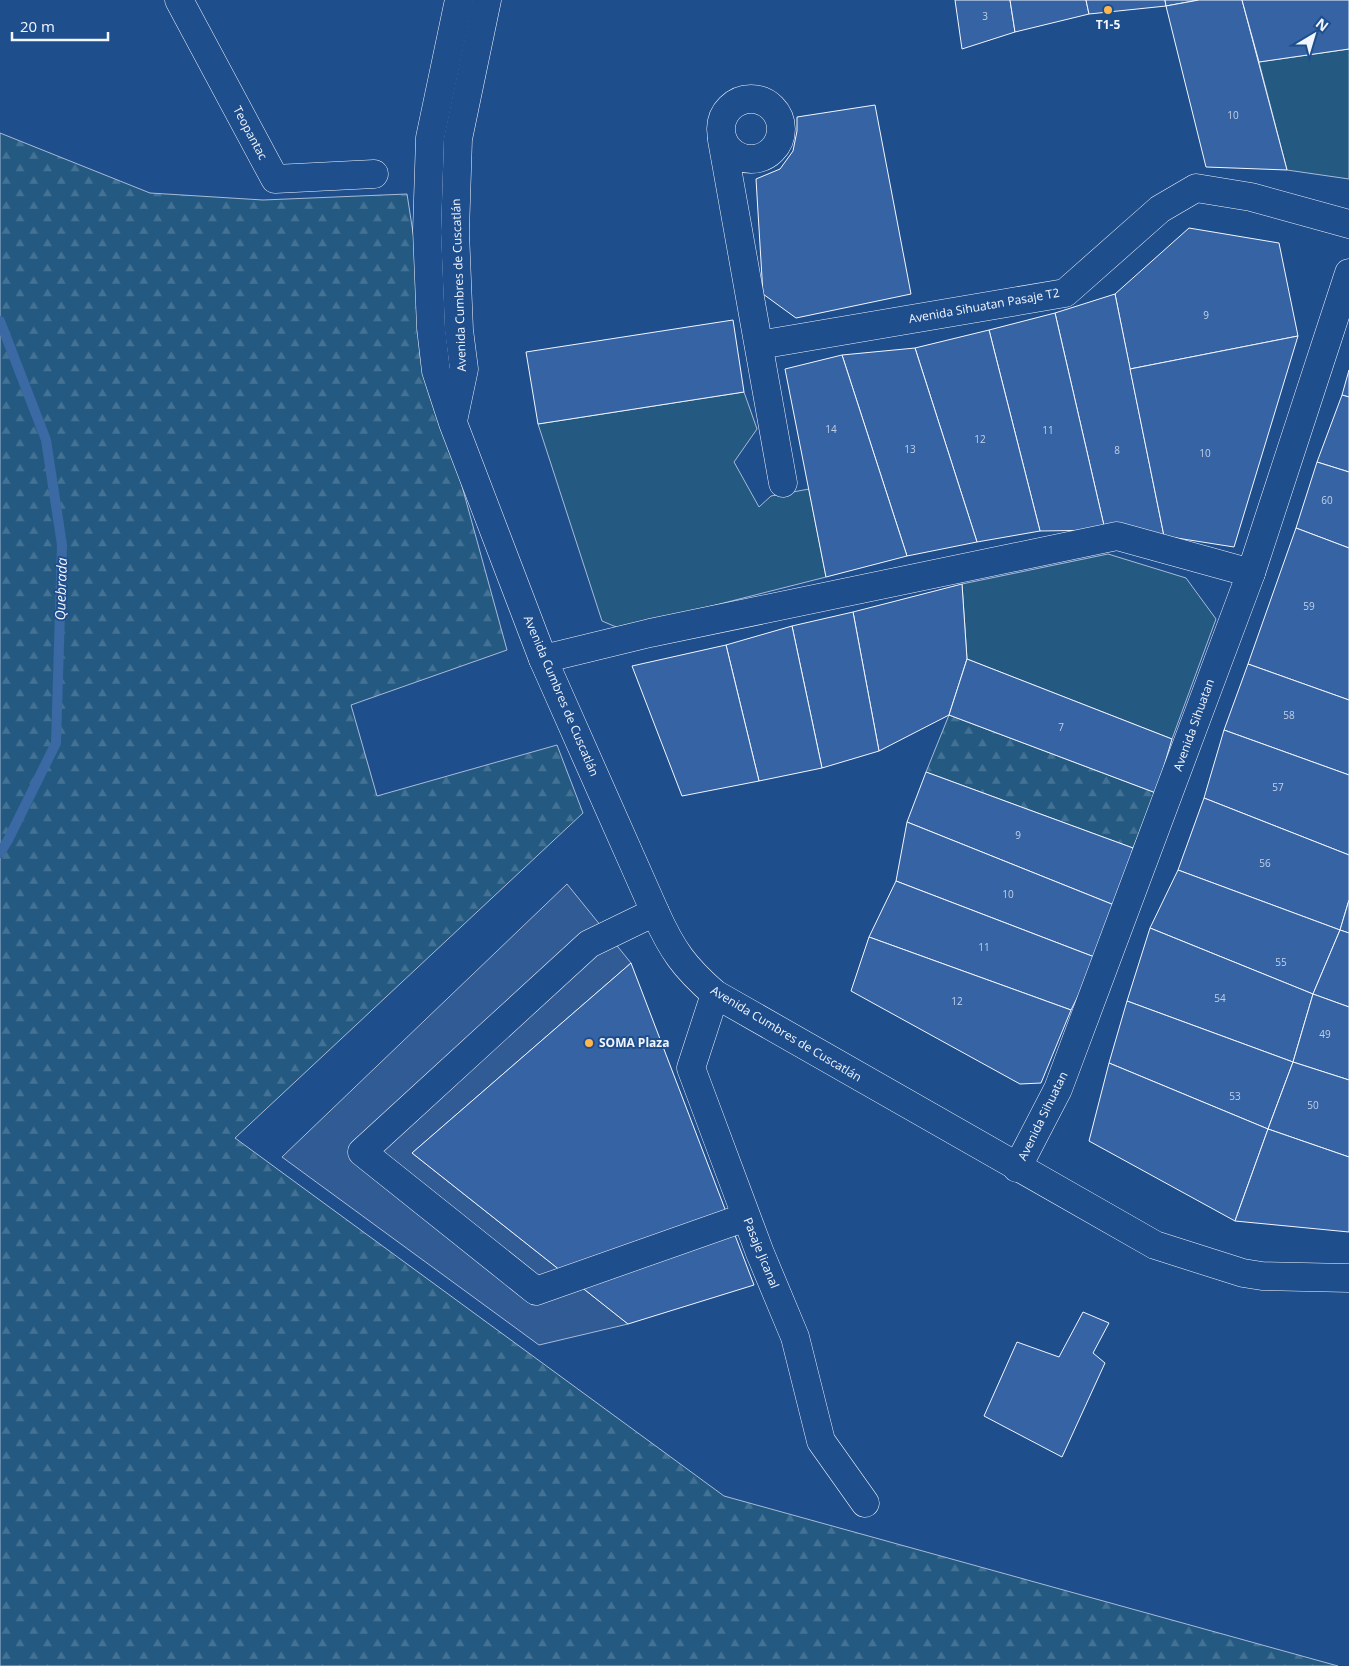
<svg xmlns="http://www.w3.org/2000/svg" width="1349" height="1666" viewBox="0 0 1349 1666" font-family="'Open Sans',sans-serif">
<defs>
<pattern id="forest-firs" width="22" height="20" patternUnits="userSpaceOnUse" patternTransform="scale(1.25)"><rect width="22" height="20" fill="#245a82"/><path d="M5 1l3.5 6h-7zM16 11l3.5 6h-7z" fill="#447295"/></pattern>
</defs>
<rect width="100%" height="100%" fill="#1f4e8c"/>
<g fill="#245a82" stroke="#a8bbd7">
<path d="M1349,49v130l-62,-9 -28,-108z"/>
<path d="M744,392l13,37 -23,33 25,45 12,-11 38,-7 17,88 -205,52 -19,-8 -64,-197z"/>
<path d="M1108,554l78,24 30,41 -44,120 -205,-80 -5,-75z"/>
</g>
<g fill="url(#forest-firs)" stroke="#a8bbd7">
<path d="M0,133l150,60 113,7 144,-6 33,212 67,244 -156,55 26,91 180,-51 26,68 -348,325 489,358 614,170h-1338z"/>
<path d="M949,715l207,78 -23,55 -207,-76z"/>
</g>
<path fill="#305b95" stroke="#a8bbd7" d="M567,884l64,79 -219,190 216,171 -89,21 -257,-188z"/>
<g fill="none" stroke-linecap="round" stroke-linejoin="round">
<path stroke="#3b69a3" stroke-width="10" d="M0,321l46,119 16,105 -6,198 -48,97 -8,13"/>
</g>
<g fill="#3563a3" stroke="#f2f6ff">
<path d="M955,0h55l5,32 -53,17z"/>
<path d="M1010,0h76l3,14 -74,18z"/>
<path d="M1086,0h79l1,6 -77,8z"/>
<path d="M1165,0h34l-33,6z"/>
<path d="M1199,0h43l45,170 -81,-3 -40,-161z"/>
<path d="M1242,0h107v49l-90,13z"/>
<path d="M875,105l36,189 -115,24 -33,-24 -7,-115 24,-10 13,-18 4,-20v-14z"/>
<path d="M1189,228l90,15 19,93 -168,33 -15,-75z"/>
<path d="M1115,294l49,242 -59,-6 -50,-217z"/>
<path d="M1055,313l50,217 -65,1 -51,-201z"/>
<path d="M733,320l11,72 -206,32 -12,-72z"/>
<path d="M989,330l51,201 -63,11 -62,-194z"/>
<path d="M1298,336l-64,211 -70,-11 -34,-167z"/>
<path d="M915,348l62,194 -70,14 -65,-201z"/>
<path d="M842,355l65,201 -81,21 -41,-208z"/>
<path d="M1349,370v27l-7,-2z"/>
<path d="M1342,395l7,2v75l-32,-10z"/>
<path d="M1317,462l32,10v76l-53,-20z"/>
<path d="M1296,528l53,20v152l-101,-36z"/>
<path d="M962,584l5,75 -18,56 -70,36 -26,-139z"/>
<path d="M853,612l26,139 -57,17 -30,-142z"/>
<path d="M792,626l30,142 -63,13 -33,-136z"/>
<path d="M726,645l33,136 -77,15 -50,-130z"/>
<path d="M967,659l205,80 -16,54 -207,-78z"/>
<path d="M1248,664l101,36v75l-125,-45z"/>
<path d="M1224,730l125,45v80l-145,-57z"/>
<path d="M926,772l207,76 -14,59 -212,-85z"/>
<path d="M1204,798l145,57v45l-9,30 -162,-60z"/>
<path d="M907,822l212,85 -22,51 -201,-77z"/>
<path d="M1178,870l162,60 -27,64 -163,-66z"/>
<path d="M896,881l201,77 -26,52 -202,-73z"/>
<path d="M1349,900v33l-9,-3z"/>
<path d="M1150,928l163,66 -20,68 -166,-61z"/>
<path d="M1340,930l9,3v74l-36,-13z"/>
<path d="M869,937l202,73 -30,73 -21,1 -169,-93z"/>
<path d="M631,963l123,322 -126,39 -216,-171z"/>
<path d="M1313,994l36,13v73l-56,-18z"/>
<path d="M1127,1001l166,61 -25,67 -159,-66z"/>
<path d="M1293,1062l56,18v77l-81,-28z"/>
<path d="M1109,1063l159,66 -33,92 -146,-80z"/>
<path d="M1268,1129l81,28v75l-114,-11z"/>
<path d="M1083,1312l26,11 -16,30 12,10 -43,94 -78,-41 33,-74 42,15z"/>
</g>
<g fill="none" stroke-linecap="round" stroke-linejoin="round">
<defs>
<g id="minor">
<path d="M179,0l96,179 99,-5"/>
<circle cx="751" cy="129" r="30"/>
<path d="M722,140l61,343"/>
<path d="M759,345l306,-52 95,-84 36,-21 55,9 98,27"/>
<path d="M543,659l107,-26 467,-97 134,37"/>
<path d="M655,912l-66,32 -227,208 174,139 210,-74"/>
<path d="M715,994l-24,74 69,185 35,84 26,104 44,62"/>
<path d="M1017,1168l41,-79 193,-516 98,-300"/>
</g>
<g id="major">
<path d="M459,0l-29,138 -3,92 4,98 5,43 17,52 90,236 112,253c17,38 29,55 60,82l440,251 88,28 19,3 87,2"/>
<path d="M453,421l11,-52 -5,-39 -4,-98 3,-93 29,-139"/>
</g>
</defs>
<use href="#minor" stroke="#f2f6ff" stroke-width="29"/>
<use href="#major" stroke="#f2f6ff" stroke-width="29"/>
<use href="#minor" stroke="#1f4e8c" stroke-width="28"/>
<use href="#major" stroke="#1f4e8c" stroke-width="28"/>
</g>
<g fill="#ffb74d" stroke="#1f4e8c" stroke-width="2">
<circle cx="1108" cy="10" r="5"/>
<circle cx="589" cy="1043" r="5"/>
</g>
<g text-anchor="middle" stroke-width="4" stroke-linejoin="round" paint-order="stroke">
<g font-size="10" fill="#c3d1e8">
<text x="985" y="20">3</text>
<text x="1233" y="119">10</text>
<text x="1206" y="319">9</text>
<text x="831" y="433">14</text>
<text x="1048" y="434">11</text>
<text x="980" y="443">12</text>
<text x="910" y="453">13</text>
<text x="1117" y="454">8</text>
<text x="1205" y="457">10</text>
<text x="1327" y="504">60</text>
<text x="1309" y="610">59</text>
<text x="1289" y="719">58</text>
<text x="1061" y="731">7</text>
<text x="1278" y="791">57</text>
<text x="1018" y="839">9</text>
<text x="1265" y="867">56</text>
<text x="1008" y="898">10</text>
<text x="984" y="951">11</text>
<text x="1281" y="966">55</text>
<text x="1220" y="1002">54</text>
<text x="957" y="1005">12</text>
<text x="1325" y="1038">49</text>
<text x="1235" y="1100">53</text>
<text x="1313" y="1109">50</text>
</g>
<g font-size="12" font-weight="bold" fill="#f2f6ff" stroke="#1f4e8c">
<text x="1108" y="29">T1-5</text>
<text x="599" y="1047" text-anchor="start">SOMA Plaza</text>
</g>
<g font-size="12" fill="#f2f6ff" stroke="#1f4e8c">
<text transform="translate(250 133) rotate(62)" y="4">Teopantac</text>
<text transform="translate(459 285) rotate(-92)" y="4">Avenida Cumbres de Cuscatlán</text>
<text transform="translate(984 306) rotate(-10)" y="4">Avenida Sihuatan Pasaje T2</text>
<text transform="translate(561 696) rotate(67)" y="4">Avenida Cumbres de Cuscatlán</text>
<text transform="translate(1194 725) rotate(-70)" y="4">Avenida Sihuatan</text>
<text transform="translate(786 1034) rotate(31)" y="4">Avenida Cumbres de Cuscatlán</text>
<text transform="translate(1043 1116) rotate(-64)" y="4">Avenida Sihuatan</text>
<text transform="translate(761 1253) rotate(68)" y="4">Pasaje Jicanal</text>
</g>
<g font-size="14" font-style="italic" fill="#f2f6ff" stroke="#1f4e8c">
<text transform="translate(61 589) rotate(-88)" y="5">Quebrada</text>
</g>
</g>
<g transform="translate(1314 35) rotate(38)" stroke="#1f4e8c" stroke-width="4" paint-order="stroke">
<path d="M0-4L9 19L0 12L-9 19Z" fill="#f2f6ff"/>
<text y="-8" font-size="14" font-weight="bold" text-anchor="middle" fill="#f2f6ff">N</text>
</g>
<path d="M12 32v8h96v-8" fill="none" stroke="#f2f6ff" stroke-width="2.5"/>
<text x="20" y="32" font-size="15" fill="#f2f6ff" stroke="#1f4e8c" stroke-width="4" paint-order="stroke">20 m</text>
</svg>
